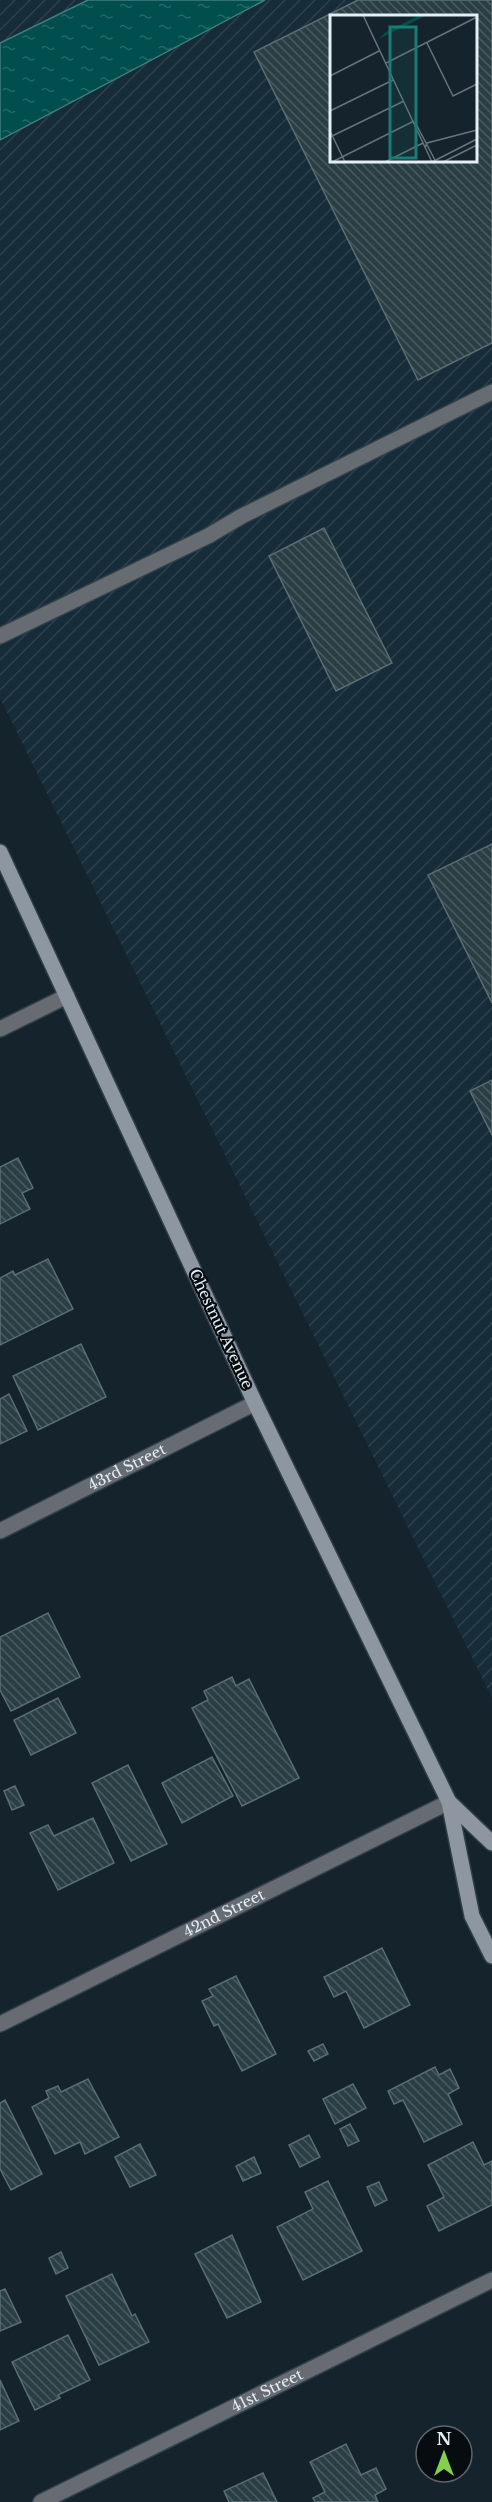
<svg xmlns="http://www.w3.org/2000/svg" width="492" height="2502" viewBox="0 0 492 2502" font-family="'Libre Baskerville',serif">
<defs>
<pattern id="industrial-furrows" width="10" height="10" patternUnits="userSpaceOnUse" patternTransform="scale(1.5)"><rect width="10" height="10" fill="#162c39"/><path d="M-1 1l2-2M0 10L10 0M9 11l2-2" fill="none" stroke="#2c414c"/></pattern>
<pattern id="water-ripples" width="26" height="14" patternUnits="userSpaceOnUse" patternTransform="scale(1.5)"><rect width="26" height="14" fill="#004e4e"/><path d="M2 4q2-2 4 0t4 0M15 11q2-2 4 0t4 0" fill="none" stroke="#256868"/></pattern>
<pattern id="building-back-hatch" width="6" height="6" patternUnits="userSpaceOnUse" patternTransform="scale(1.5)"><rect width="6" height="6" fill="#2a3f44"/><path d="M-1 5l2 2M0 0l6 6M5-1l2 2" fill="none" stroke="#495b60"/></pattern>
</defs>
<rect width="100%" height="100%" fill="#14232c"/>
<path fill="url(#industrial-furrows)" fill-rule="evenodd" d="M0,0h492v1698l-492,-1000zM332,16h144v144h-144z"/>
<path fill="url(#water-ripples)" stroke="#447e80" stroke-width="1.5" d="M88,0h177l-265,140v-97z"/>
<g fill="url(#building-back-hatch)" stroke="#5a6f75" stroke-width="1.5" fill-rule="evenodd">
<path d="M358,0h134v343l-74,37 -164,-328zM332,16h144v144h-144z"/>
<path d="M324,528l68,135 -56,28 -67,-135z"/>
<path d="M492,844v159l-64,-128z"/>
<path d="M492,1080v55l-22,-44z"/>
<path d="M18,1158l15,30 -11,5 8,16 -30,15v-57z"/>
<path d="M48,1259l25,50 -73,36v-67l13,-7 2,4z"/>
<path d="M81,1344l25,53 -68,33 -25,-54z"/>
<path d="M9,1394l18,37 -27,13v-45z"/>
<path d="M48,1613l32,64 -69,34 -11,-21v-53z"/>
<path d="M232,1677l4,9 13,-7 50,99 -57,28 -50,-98 16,-8 -4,-9z"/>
<path d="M58,1698l18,35 -45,22 -17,-35z"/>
<path d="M212,1757l21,39 -51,27 -20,-40z"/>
<path d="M128,1765l39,79 -36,17 -39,-78z"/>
<path d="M15,1786l9,19 -12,5 -8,-19z"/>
<path d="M93,1818l21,45 -56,27 -28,-57 18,-8 6,11z"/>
<path d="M382,1948l28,57 -46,23 -18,-37 -12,6 -10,-20z"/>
<path d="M236,1976l40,78 -34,17 -24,-47 -4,2 -12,-25 11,-5 -4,-7z"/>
<path d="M323,2044l5,10 -14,7 -6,-10z"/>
<path d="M435,2067l4,8 11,-6 9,19 -11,6 14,30 -38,18 -21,-42 -9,4 -6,-13z"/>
<path d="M88,2079l31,58 -34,17 -5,-12 -25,12 -23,-47 17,-9 -3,-7 12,-5 3,6z"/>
<path d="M353,2084l13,24 -31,16 -12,-25z"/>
<path d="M5,2100l37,74 -31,16 -11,-21v-66z"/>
<path d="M350,2124l9,17 -11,5 -8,-17z"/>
<path d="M309,2135l11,22 -20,10 -11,-22z"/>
<path d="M473,2142l11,23 8,-4v44l-53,26 -12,-25 17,-9 -16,-32z"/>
<path d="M140,2144l16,31 -26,12 -15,-30z"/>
<path d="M254,2157l7,16 -18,8 -7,-15z"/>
<path d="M328,2181l34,70 -59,29 -26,-53 36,-18 -8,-17z"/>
<path d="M379,2182l8,18 -12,6 -8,-19z"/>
<path d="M232,2235l29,67 -34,16 -32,-64z"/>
<path d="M61,2252l7,16 -12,6 -7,-16z"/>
<path d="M112,2274l20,42 3,-2 14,28 -50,23 -33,-69z"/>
<path d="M5,2289l16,33 -21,9v-40z"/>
<path d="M68,2335l22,45 -32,15 2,3 -25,12 -23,-48z"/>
<path d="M0,2380l19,41 -19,9z"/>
<path d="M346,2444l15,31 15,-7 10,21 -11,6 3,7h-63l-2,-4 12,-6 -15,-30z"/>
<path d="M263,2473l14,29h-48l-5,-11z"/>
</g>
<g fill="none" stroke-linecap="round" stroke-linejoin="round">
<defs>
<path id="service" d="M0,636l208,-100 34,-20 250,-124"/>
<g id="minor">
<path d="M0,1029l67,-33"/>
<path id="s1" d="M0,1531l255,-128"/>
<path id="s2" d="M0,2024l449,-222"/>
</g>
<g id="tertiary">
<path id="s3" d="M41,2502l451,-222"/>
</g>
<g id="secondary">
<path d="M0,852l255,551 194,399 23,114 20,40"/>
<path d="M449,1802l43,41"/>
</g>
</defs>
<use href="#service" stroke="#313f48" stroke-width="18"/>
<use href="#minor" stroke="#313f48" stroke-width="18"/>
<use href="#tertiary" stroke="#313f48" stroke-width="18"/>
<use href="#secondary" stroke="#313f48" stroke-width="18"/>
<use href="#service" stroke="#676c72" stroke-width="15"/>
<use href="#minor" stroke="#676c72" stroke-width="15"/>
<use href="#tertiary" stroke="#676c72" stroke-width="15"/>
<use href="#secondary" stroke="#8e96a1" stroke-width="15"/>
</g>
<g text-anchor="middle" stroke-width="4.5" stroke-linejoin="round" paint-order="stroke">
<g font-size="15" fill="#e4eef4" stroke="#060c10">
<text transform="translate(221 1329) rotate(65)" y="5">Chestnut Avenue</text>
<text dy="5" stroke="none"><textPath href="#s1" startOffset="142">43rd Street</textPath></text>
<text dy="5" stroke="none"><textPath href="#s2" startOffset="250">42nd Street</textPath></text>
<text dy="5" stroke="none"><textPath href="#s3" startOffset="252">41st Street</textPath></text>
</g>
</g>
<g transform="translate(330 15)">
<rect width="147" height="147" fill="#14232c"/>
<path d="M90,0h7l-48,24 7,-7z" fill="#004e4e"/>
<path fill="none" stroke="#67747c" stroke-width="1.5" d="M33,0l69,147M97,28l26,53 24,-12M56,48l91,-46M0,61l49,-25M0,96l63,-31M85,107l21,40M0,116l15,31M0,122l74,-36M95,133l2,-5 50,-13M2,147l82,-41M55,147l38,-19M102,147l45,-23M113,147l34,-17"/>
<path fill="#1a7c75" fill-opacity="0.15" stroke="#1a7c75" stroke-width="3" d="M60,12h26v131h-26z"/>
<rect width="147" height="147" fill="none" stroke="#e4eef4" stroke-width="3"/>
</g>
<g transform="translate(444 2454)"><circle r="28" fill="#060c10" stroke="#5f666b" stroke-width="1.5"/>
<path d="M0-4.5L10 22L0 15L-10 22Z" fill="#84d04e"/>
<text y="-9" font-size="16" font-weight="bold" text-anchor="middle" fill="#e4eef4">N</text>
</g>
</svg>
